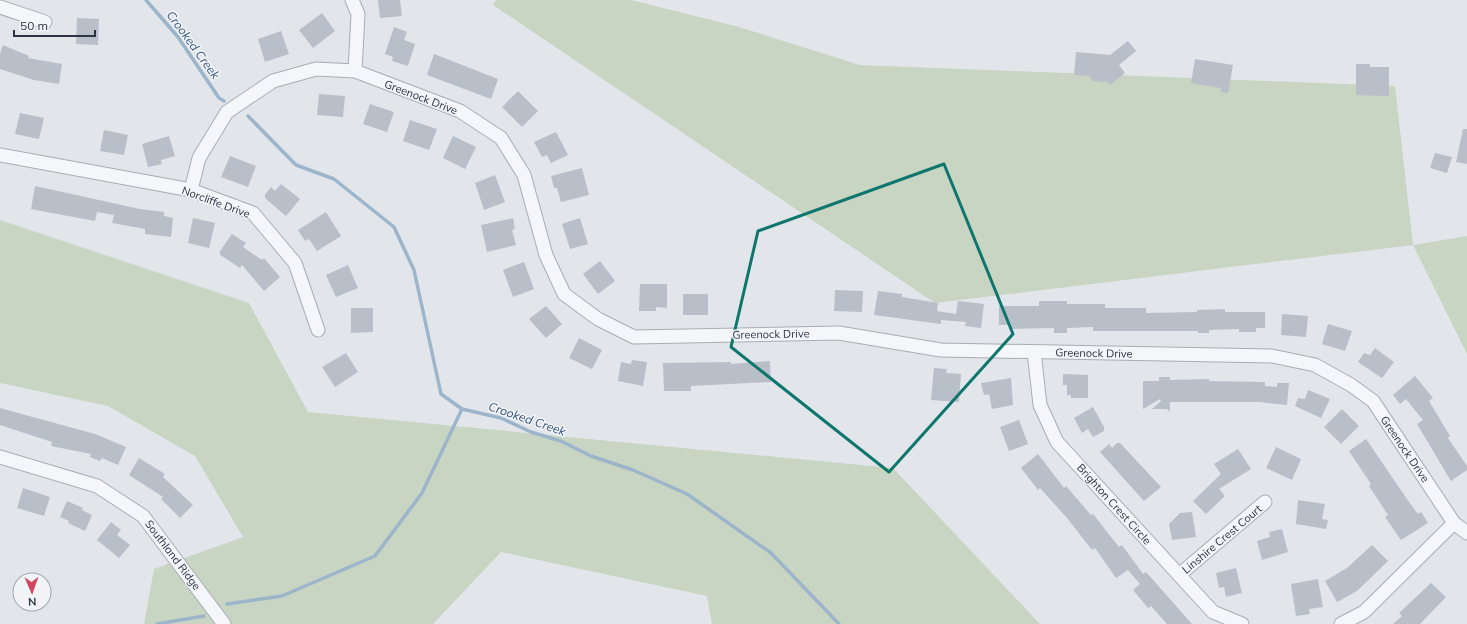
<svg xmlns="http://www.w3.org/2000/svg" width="1467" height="624" viewBox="0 0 1467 624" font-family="Mulish,sans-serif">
<rect width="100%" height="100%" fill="#e2e6eb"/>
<g fill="#c8d5c3">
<path d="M496,0h135l108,27 121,38 535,21 18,159 54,-9v118l-54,-109 -478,58 -442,-298z"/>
<path d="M0,220l249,83 59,109 585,56 147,156h-328l-5,-28 -206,-44 -68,72h-289l10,-55 89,-32 -48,-81 -87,-50 -108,-23z"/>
</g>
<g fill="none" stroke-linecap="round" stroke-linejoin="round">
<g stroke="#9cb5cb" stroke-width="3.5">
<path d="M146,0l32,37 41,61 5,3"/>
<path d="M248,116l48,49 38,14 60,48 20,43 27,124 21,15 39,9 30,14 30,9 30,15 42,14 54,24 84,59 68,71"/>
<path d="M227,604l55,-8 93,-40 47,-63 40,-84"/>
<path d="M157,624l47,-8"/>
</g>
</g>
<g fill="#b9bfc8">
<path d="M378,0h22l2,16 -22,2z"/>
<path d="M322,13l13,18 -22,17 -14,-18z"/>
<path d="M77,18l22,1 -1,26 -22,-1z"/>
<path d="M394,27l13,5 -3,8 11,4 -7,22 -16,-5 1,-4 -8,-3z"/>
<path d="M281,31l8,23 -24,8 -7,-23z"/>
<path d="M1128,41l8,10 -17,14 6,8 -15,12 -3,-3 -14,-1 -4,-5 -15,-1 2,-23 34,3z"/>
<path d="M3,45l26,11 -1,2 34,6 -3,20 -25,-4 -34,-11v-15z"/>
<path d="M434,54l64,25 -7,20 -64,-24z"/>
<path d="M1195,59l38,6 -5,28 -8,-1 1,-4 -30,-5z"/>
<path d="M1356,64h14v3h19v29l-33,-1z"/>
<path d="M518,91l20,20 -16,16 -20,-20z"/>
<path d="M319,94l26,2 -2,21 -26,-2z"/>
<path d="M370,104l24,8 -7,20 -24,-8z"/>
<path d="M20,113l24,5 -5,21 -24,-5z"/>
<path d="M410,120l27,9 -8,21 -26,-9z"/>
<path d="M1463,129h4v35l-11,-2z"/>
<path d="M104,130l24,5 -4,20 -24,-4z"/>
<path d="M556,132l12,23 -17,8 -4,-8 -5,2 -8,-15z"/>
<path d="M169,136l6,20 -14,4 1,4 -14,3 -6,-23z"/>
<path d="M453,136l23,11 -11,22 -22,-11z"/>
<path d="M1435,153l17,4 -5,16 -17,-5z"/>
<path d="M230,156l26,10 -8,21 -27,-10z"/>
<path d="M582,168l7,27 -28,7 -4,-14h-3l-3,-12z"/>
<path d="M495,175l10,27 -21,8 -9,-27z"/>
<path d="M281,184l19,15 -14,17 -21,-18v-3l6,-8 4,4z"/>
<path d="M35,186l105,23 24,3v4l9,2 -2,19 -26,-3v-5l-33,-6 2,-8 -17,-3 -2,9 -64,-12z"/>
<path d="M326,212l15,24 -24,15 -8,-12 -4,2 -7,-11z"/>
<path d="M193,218l22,5 -6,25 -21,-5z"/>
<path d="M513,218l2,11 -3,1 4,15 -29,7 -6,-27z"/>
<path d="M580,218l8,26 -18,5 -8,-25z"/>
<path d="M232,234l14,9 -3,4 19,13 2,-2 16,19 -16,14 -22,-26 -2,3 -20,-13v-4z"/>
<path d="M600,261l15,20 -17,13 -15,-20z"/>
<path d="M524,262l10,27 -21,8 -10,-27z"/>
<path d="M348,265l10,23 -22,9 -10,-22z"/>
<path d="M640,284h27v24l-11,-1v4h-17z"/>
<path d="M835,290l28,1 -1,21 -28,-1z"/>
<path d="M878,291l24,3v3l36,6 -1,8 19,3 2,-13 26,3 -3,24 -16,-2 1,-4 -25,-2v4l-67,-9z"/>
<rect x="683" y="294" width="25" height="21"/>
<path d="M1039,301h28v3h38v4h41v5l51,-1v-2l28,-1v3h40v16h-9v4h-17v-3l-30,1v3h-11v-2h-105v-4l-26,1v5h-13v-5l-45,1v-4h-10v-19h40z"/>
<path d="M546,306l16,18 -16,14 -17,-19z"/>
<path d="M351,308h22v24l-22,1z"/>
<path d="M1282,314l26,2 -2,21 -25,-2z"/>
<path d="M1328,324l24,7 -7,20 -23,-7z"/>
<path d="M579,338l23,12 -10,19 -23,-11z"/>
<path d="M1375,348l19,14 -12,16 -24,-16 6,-9 6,2z"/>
<path d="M346,353l12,19 -23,15 -13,-20z"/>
<path d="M632,360l15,2 -4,24 -25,-5 3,-19 10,2z"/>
<path d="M770,361l1,21 -80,4v5h-27l-1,-28 68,-1v2z"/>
<path d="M934,368l13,1 -1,4 15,1 -2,28 -28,-2z"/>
<path d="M1063,374l25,1v23h-17v-3h-4v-10h-4z"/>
<path d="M1415,376l18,22 -4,3 21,35 -2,2 19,28v4l-16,11 -34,-57 6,-4 -17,-21 -6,5 -7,-9z"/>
<path d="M1159,377h11v3l39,-1v2l56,1v4l12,1v-4h12l-2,22 -28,-3h-89v10l-3,-3h-15l9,-8 -1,-2 -17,10v-28h16z"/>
<path d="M1011,378l2,27 -21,4 -3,-15 -5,1 -3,-12z"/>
<path d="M1308,390l22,9 -9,19 -26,-12 3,-8 7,1z"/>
<path d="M1093,407l11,20v4l-11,6 -5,-8 -6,4 -8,-15z"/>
<path d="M0,408l95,26 31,13 -8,18 -16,-7 -2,3 -10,-4 1,-3 -40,-8 1,-4 -52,-17z"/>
<path d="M1342,409l17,17 -18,18 -17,-17z"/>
<path d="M1019,420l9,24 -19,7 -9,-24z"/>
<path d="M1366,439l43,63 9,12 3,-2 7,11 -27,17 -16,-23 3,-2 -19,-29 2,-2 -22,-33z"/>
<path d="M1117,443h3l41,44 -17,14 -44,-49 9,-8 3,4z"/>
<path d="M1276,447l25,12 -9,21 -26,-12z"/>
<path d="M1238,449l13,20 -32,20 6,7 -19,18 -13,-13 28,-27 -7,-10z"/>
<path d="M1038,454l26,34 2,-2 25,29 2,-1 26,33 3,-2 21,29 3,-2 46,52h-25l-16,-18 -3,2 -15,-18 7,-6 -12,-14 -12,8 -21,-30 -3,2 -25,-32 -27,-30 -2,2 -17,-22z"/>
<path d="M139,458l26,16 -2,3 30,28 -13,13 -19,-19 2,-2 -34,-22z"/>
<path d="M23,488l27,9 -6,19 -27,-8z"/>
<path d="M1298,500l27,4 -3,15 6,1 -2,9 -30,-5z"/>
<path d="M67,501l16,7 -1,2 10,5 -7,16 -17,-8 1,-2 -9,-4z"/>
<path d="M1192,512l4,25 -24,3 -3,-16 11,-11z"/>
<path d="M111,522l10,8 -4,5 13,10 -11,13 -22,-18z"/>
<path d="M1282,529l6,23 -26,8 -5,-19 13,-4 -1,-5z"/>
<path d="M1372,545l16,16 -31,30 -20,11 -12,-21 22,-13z"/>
<path d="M1236,568l6,25 -16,4 -2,-10 -5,1 -3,-15z"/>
<path d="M1318,579l5,28 -14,2 1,5 -14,2 -5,-32z"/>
<path d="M1431,583l15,14 -26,27h-27l9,-8 -3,-3z"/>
</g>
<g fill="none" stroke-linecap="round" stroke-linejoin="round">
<defs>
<g id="minor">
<path d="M352,0l6,14 -3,57"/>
<path d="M0,7l45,15"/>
<path d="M0,155l191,35 62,23 42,50 23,67"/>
<path d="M191,190l8,-32 28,-46 46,-31 43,-12 39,2 105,40 41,27 23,37 22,80 18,39 34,25 36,18 205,-4 102,17 331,6 43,9 36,20 22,16 81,122 13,10"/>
<path d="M1034,352l6,53 17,37 156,170 29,12"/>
<path d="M0,457l97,29 46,30 81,108"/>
<path d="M1179,575l86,-73"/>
<path d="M1341,624l23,-12 90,-89"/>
</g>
</defs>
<use href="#minor" stroke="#a7adb5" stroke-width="15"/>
<use href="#minor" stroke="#f5f6f9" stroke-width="13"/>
</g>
<path fill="none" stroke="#0f766e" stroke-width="3" stroke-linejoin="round" d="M944,164l69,170 -124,138 -158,-125 27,-116z"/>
<g text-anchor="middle" stroke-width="3" stroke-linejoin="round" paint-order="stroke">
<g font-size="11" fill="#2a3443" stroke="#f2f4f8">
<text transform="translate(421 97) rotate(21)" y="4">Greenock Drive</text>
<text transform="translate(216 202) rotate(20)" y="4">Norcliffe Drive</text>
<text transform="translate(771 334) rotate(-1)" y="4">Greenock Drive</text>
<text transform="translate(1094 353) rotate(1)" y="4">Greenock Drive</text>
<text transform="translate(1405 449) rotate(56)" y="4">Greenock Drive</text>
<text transform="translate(1114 504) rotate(48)" y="4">Brighton Crest Circle</text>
<text transform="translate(1222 539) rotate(-40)" y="4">Linshire Crest Court</text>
<text transform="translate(173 555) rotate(53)" y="4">Southland Ridge</text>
</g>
<g font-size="12" font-style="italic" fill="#335478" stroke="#f2f4f8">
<text transform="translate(193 45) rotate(54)" y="4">Crooked Creek</text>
<text transform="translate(527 419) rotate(19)" y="4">Crooked Creek</text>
</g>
</g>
<g transform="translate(32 592) rotate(178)"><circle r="19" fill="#f2f4f8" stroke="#a2a7b0"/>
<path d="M0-3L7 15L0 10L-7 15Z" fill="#d14660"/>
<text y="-6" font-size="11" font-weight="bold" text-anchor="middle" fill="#2a3443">N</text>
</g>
<path d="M14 30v6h81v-6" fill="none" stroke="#2a3443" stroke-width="2"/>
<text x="20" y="30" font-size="12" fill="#2a3443" stroke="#f2f4f8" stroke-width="3" paint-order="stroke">50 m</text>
</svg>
